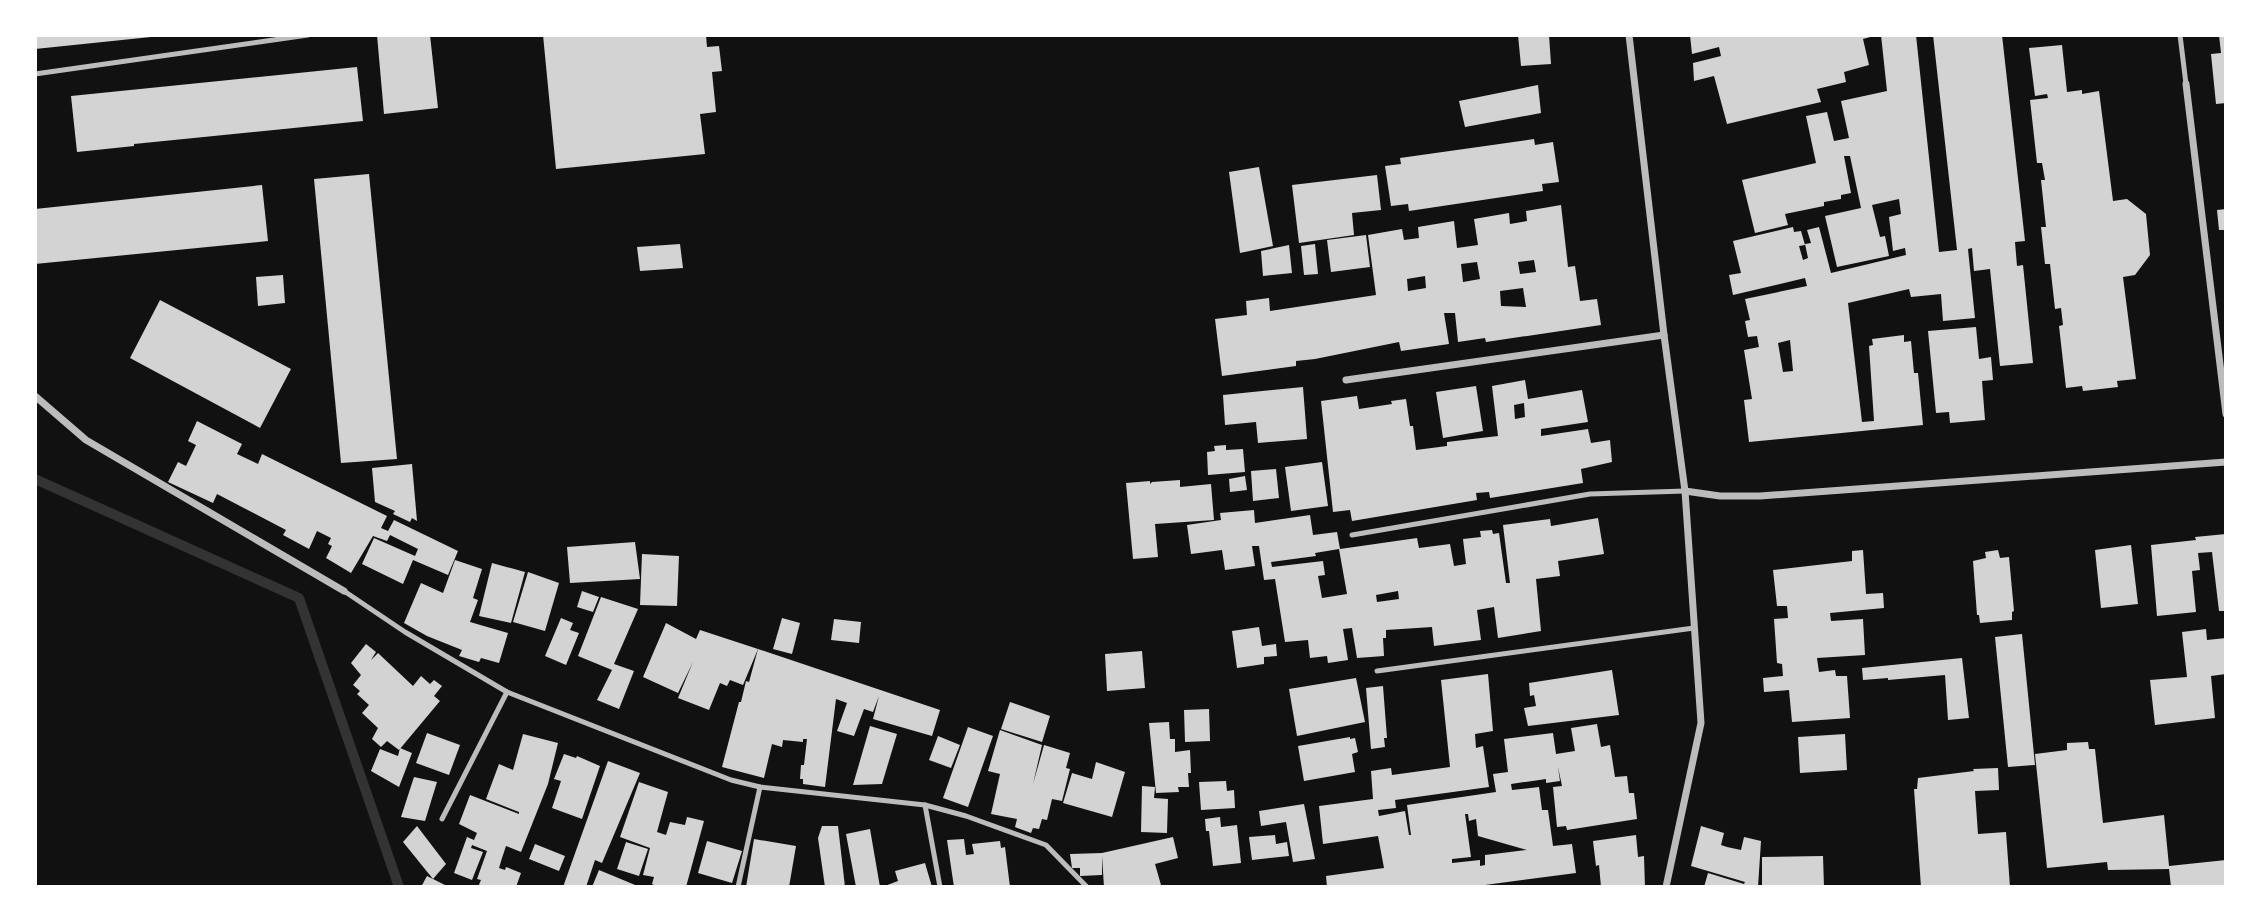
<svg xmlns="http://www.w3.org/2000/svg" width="2261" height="922" viewBox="0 0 2261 922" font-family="'Space Grotesk',sans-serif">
<rect width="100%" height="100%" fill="#111"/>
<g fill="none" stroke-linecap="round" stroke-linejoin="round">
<path stroke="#333" stroke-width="10" d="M35,479l264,119 100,289"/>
</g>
<g fill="#d3d3d3" fill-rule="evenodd">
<path d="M35,35h116v2l-116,12z"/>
<path d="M377,35h53l8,73 -54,6z"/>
<path d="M543,35h163l1,12 12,-1 3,25 -10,1 4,40 -16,2 5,40 -149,15z"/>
<path d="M1518,35h31l2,29 -30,2z"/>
<path d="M1690,35h184v1l-11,3 6,26 -25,7 2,10 -29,7 4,13 -94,22 -13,-48 -20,5 -1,-18 28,-7 -2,-9 -27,7z"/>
<path d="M1881,35h35l23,217 18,-2 -24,-215h69l23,206 -10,1 2,24 6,-1 10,98 -33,3 -10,-97 -16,2 -2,-23 -4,1 7,69 -32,3 -2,-27 -30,3 -2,-8 -61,14 14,119 12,-1 -5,-75 4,-1 -1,-6 32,-4v7l7,-1 3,32h4l5,52 -174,17 -5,-42 8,-1 -8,-49 15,-3 -2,-11 -9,1 -3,-16 5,-1 -5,-21 62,-13 -2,-8 -72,17 -4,-20 12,-2 -8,-32 60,-14 1,5 7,-1 4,14 -6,1 4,14 5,-2 -3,-14 6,-1 -4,-13 12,-3 12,46 75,-18 -1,-7 -12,3 -4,-34 12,-3 -2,-15 -27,6 8,32 5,-1 4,20 -52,11 -12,-51 36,-8 -11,-52h-6l7,37 -10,2v4l-17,3v4l-39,8 3,11 -33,8 -13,-53 74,-17 -10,-47 21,-4 7,29 15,-3 -8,-37 46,-10zM1790,340l3,31 -10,1 -5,-29z"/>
<path d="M2219,35h7v68l-10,1 -5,-50 10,-1z"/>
<path d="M2062,45l5,47 15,-2v4l17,-3 14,110 14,-2 19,15 4,41 -15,20 -12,2 13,102 -19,2 1,6 -35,4 -1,-5 -16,2 -7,-62 4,-1 -2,-17 -6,1 -5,-45h-5l-4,-37h5l-5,-47h4l-3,-17h-5l-7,-63 18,-2 -1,-4 -12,2 -6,-48z"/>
<path d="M357,67l6,54 -229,23v2l-57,6 -6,-56z"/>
<path d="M1538,85l3,28 -76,14 -6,-26z"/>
<path d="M1534,139l1,6 18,-3 6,40 -17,2 1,7 -134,20 -1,-7 -17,2 -6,-40 16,-2 -1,-6z"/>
<path d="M1259,167l14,79 -33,7 -11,-81z"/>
<path d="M369,174l28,285 -56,4 -27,-284z"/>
<path d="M1377,175l4,35 -29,3 2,22 -55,8 -7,-58z"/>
<path d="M262,185l6,56 -233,23v-55z"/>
<path d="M1561,205l7,62 7,-1 5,35 17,-2 4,26 -115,17 -1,-4 -27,4 -3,-29h-11l5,31 -48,7 -2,-9 -84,17 -19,2v5l-74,10 -7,-57 32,-4 -1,-14 23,-3 1,13 106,-16 -8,-60 34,-6 2,11 15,-2 -1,-11 36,-6 3,27 21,-3 -4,-26 35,-6 1,11 17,-3 -1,-10zM1534,260l2,12 -16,2 -2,-12zM1477,262l3,17 -17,3 -2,-18zM1425,276l1,12 -18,3 -1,-12zM1523,288l3,19 -25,-1 -1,-15z"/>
<path d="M2226,209v21h-7l-2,-20z"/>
<path d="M1366,235l4,32 -39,5 -4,-32z"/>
<path d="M680,244l3,24 -43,3 -3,-24z"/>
<path d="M1315,244l3,30 -14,1 -3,-29z"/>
<path d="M1289,245l3,28 -29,3 -2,-25z"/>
<path d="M283,275l2,28 -27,3 -2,-29z"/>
<path d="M160,300l131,69 -31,59 -130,-70z"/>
<path d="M1976,327l3,32 12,-2 2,23 -11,1 3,39 -35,3 -1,-11 -13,1 -8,-82z"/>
<path d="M1525,380l3,19 54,-9 6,32 -47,7v7l47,-7 3,14 19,-3 2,22 -31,7 2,14 -93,15 -1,-6 -13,1 1,7 -125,21 -2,-11 -17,2 -12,-111 36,-5 2,13 33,-5 -1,-3 15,-2 4,27h3l3,24 31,-4v-4l51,-6 -6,-50zM1524,403l1,14 -10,2 -1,-14z"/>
<path d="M1476,386l7,45 -40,7 -7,-46z"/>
<path d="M1303,387l4,52 -49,4 -2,-21 -31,3 -2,-30z"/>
<path d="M197,421l45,23 -5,10 21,10 4,-10 125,62 -6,12 7,3 6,-11 64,31 -10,24 -35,-15 -10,24 -41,-20 12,-26 41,18 3,-7 -28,-14 -3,6 -14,-5 -22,37 -25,-15 6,-12 -4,-2 3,-6 -14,-7 -8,18 -26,-14 3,-5 -69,-36 -4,9 -45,-21 10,-20 8,4 10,-21 -8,-4z"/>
<path d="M1226,445v5l17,-1 2,23 -37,3 -1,-23 8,-1 -1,-5z"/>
<path d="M1322,462l6,44 -37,5 -6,-44z"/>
<path d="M412,464l5,57 -5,-3 -2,4 -17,-8 2,-3 -20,-9 -3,-34z"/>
<path d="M1276,469l3,29 -26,3 -2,-30z"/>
<path d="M1245,476l2,14 -17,2 -1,-13z"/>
<path d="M1180,480v7l31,-3 3,36 -59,4 3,33 -25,2 -7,-76 24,-2v3l2,-2z"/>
<path d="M1254,510l1,13 55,-8 3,20 24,-3 3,17 77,-11 2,10 31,-4 4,22 12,-2 -3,-25 18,-2 -1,-6 12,-1 1,4 6,-1 7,50h4l-7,-58 47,-6 1,7 47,-8 6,36 -46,7 2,15 -24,3 5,52 -43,7 -4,-31 -17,3 4,30 -47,6 -2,-19 -46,3v8h-3l1,18 -27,2 -5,-30 -9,1 5,31 -20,3 -1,-7 -17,2 -2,-18 -23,2 -10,-63 -11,1 -5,-34h-7l3,20 -30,4 -3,-20 -31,4 -4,-29 34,-5 -1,-7zM1339,549l8,45 -25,4 -4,-22 7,-1 -2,-14 -51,6 -1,-5 45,-6 -1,-3zM1398,591l1,8 -22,3 -1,-7z"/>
<path d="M2226,534v77h-7l-7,-59 -14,1 2,17 -8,1 4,41 -39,4 -6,-71 45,-5 -1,-3z"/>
<path d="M635,542l5,37 -70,4 -3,-36z"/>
<path d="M2131,545l7,59 -37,4 -6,-58z"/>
<path d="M1863,550l3,44 17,-1 1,15 -54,5 1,8 32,-2 2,36 -48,3 2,14 16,-2 1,6h11l3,42 -58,4 -3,-32 -25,2 -1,-14 20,-2 -1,-12 -5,-1 -3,-44 14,-1 -1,-12h-10l-4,-36 79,-9v-10z"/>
<path d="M1998,550l2,8 9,-1 5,54 -2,1v8l-32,3 -1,-8h-2l-4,-54 13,-3 -1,-6z"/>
<path d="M642,554l37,2 -2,50 -37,-1z"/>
<path d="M455,560l27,9 -9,29 5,2 -8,22 38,11 -9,30 -18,-5 -2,4 -20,-6 3,-6 -35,-14 -23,-13 17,-40 22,10z"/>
<path d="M492,563l33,9 -14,51 -32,-7z"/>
<path d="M528,572l31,11 -14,48 -32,-9z"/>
<path d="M582,591l17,6 -6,15 -16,-5z"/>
<path d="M601,597l37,12 -24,55 20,7 -15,38 -22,-9 15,-30 -34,-14z"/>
<path d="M561,618l12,5 -3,7 9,3 -13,32 -21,-9z"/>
<path d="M782,618l18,5 -8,31 -19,-5z"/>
<path d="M834,619l27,3 -2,21 -28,-3z"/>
<path d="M666,623l30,16 4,-9 58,19 -15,36 -13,-5 -3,6 -7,-3 -11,27 -31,-12 15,-36 -15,31 -35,-16z"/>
<path d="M1259,627l3,19 14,-2 1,12 -13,1v7l-27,4 -5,-37z"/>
<path d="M2206,629l1,11 19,-2v36l-15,2 4,42 -60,7 -5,-45 37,-3 -5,-45z"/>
<path d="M2022,634l13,131 -27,2 -13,-130z"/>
<path d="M366,644l10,8 -5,8 7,-7 35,33 8,-10 9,8 4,-4 8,6 -8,10 6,5 -41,49 -12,-9 -6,6 -9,-8 6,-11 -16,-15 7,-8 -12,-11 3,-3 -7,-6 8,-10 -10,-12z"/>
<path d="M758,649l182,61 -8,26 -59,-17 6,-23 -6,16 -9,-3 -10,27 -17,-5 10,-28 -11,-4 -11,88 -22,-3v-5h-3l1,-14h3l3,-26h-4v3l-20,-2 -1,7 -10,-3 -8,34 -42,-11 17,-65h2l5,-21 3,1z"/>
<path d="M1142,651l3,37 -38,3 -2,-37z"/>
<path d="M1962,658l7,60 -21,2 -3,-45 -57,5v-2l-25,2 -1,-12z"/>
<path d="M1612,670l7,45 -91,11 -4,-18 12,-2 -2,-11 -4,1 -1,-13z"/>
<path d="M1488,674l5,57 -18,3 1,14 7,-2 6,41 -94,13 1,8 -18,2 1,6 26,-5 4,24h2l-4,-30 89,-13 -3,-18 15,-2 -4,-33 49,-6 3,21 19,-3 -4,-23 26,-4 4,23 9,-2 5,32 12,-1 2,17h5l3,26 -70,11 -1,-4 -9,1 -4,-40 9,-1 -4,-19 2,14 -14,2v-4l-35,5 1,6 27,-3 3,23h6l5,36 19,-2 4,29 -106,14h-143l-1,-11 58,-8 -6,-32 -55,8 -4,-38 54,-7 -2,-28 20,-3 1,7 58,-8 -9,-87zM1465,814h3l1,7 7,-2 2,17 49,14 -42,5v10l-5,1v-6l-28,3v-4l19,-2z"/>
<path d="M1356,678l9,44 -68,14 -8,-47z"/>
<path d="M1383,686l4,52h-3l1,9 -14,2 -5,-61z"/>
<path d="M1010,702l40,14 -8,26 -41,-13z"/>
<path d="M1209,709l1,32 -25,1 -1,-32z"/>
<path d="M1169,722l1,17h5v13l15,-2 1,23h-3l1,14h-11l1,5 -23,1 -7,-70z"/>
<path d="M870,726l27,8 -15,50 -29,1z"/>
<path d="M968,727l25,9 -25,71 -25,-9z"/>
<path d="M1000,730l42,15 -9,39 11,-39 26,8 -4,15 4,1 -8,32 -10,-2 -5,21 -5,-1 -3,10 -6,-1 -2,5 -16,-6 2,-8 -26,-5 9,-40 -12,-3z"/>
<path d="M427,733l33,12 -11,30 -33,-12z"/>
<path d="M523,734l35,9 -10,41 -27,68 -15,-6 -4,12 -3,10 6,2 1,-3 15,6 -5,14h-38l3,-7 -4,-1 10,-28 -15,-6 -1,3 12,4 -11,28 -18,-7 13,-36 7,3 3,-7 -18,-9 11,-29 49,19v-2l-33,-13 13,-35 14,6z"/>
<path d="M1845,734l2,36 -47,3 -2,-36z"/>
<path d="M938,736l22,9 -9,23 -22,-8z"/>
<path d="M1350,737v2l5,-1 3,14 -6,2 3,18 -51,9 -6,-35z"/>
<path d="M2088,742l1,7h6l8,74 61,-8 5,51 57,-6v25l-55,2 -2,-18 -61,1 -1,-8 -60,6 -12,-114 32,-4v-7z"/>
<path d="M400,748l12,5 -13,34 -28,-16 9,-22 18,7z"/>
<path d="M564,754l12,4 1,-2 23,10 -18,53 -30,-11 9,-27 -7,-2z"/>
<path d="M608,761l32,12 -38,90 -7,-3 -9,27h-23z"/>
<path d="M1096,762l29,10 -13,45 -49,-14 9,-30 20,6z"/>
<path d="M1998,768l1,22 -24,1 3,43 28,-2 4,55h-89l-7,-98h3l1,-11 56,-7 -1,-2z"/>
<path d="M414,777l23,5 -12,39 -24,-4z"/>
<path d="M1226,781l1,10 7,-1 1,18 -34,2 -2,-28z"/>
<path d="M639,782l29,10 -11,40 9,3 4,-13 15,3 2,-8 17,4 -18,66 -22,-2 -7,2 -5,-3 2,-7 -11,-2 7,-27 -30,-11z"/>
<path d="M1142,786l13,1 -1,11 14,1 -1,34 -26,-1z"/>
<path d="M1304,804l11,55 -22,3 -7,-40 -25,4 -2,-15z"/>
<path d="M1220,817l1,10 16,-2 4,38 -28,3 -4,-35h-3l-1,-12z"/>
<path d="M417,826l29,38 -13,15 -30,-37z"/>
<path d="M822,826h16l7,61h-20l-7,-49z"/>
<path d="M1701,826l23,7 -3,12 6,2 14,3 3,-13 17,4 -3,46h-54l4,-14 36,11 1,-2 -54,-16z"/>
<path d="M870,829l10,58h-24l-10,-53z"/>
<path d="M1275,835l1,9 11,-2 2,14 -37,4 -3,-23z"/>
<path d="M1636,835l2,22 6,-1 1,31h-44l-2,-22 -3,1 -3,-25z"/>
<path d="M1173,837l5,21 -23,6 6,21 -8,2h-49l-2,-31v19l-22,1v-8h-8l-2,-14 32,-1z"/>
<path d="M754,839l42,7 -7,41h-43z"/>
<path d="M964,839l2,16 8,-1 -2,-10 28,-3 1,7 4,-1 5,40h-56l-7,-47z"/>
<path d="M707,841l35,10 -10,32 -34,-10z"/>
<path d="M626,842l22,7 -9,27 -22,-7z"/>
<path d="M535,844l30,12 -6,15 -30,-12z"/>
<path d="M1823,856l1,31h-62v-30z"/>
<path d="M925,863l7,24h-50l16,-6 -3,-10z"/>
<path d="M599,870l41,17h-48z"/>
<path d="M427,876l22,11h-28z"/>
</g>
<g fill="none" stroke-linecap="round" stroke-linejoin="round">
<g stroke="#bcbcbc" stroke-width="5">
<path d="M2180,35l6,49"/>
<path d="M35,74l273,-39"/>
<path d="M1352,535l238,-41 95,-3"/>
<path d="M344,591l61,41 102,60 224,88 29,7 165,18 41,11 80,29 41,42"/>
<path d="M1377,671l317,-43"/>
<path d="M925,805l15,82"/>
<path d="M442,819l65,-127"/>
<path d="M738,887l22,-100"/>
</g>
<g stroke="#bcbcbc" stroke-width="7">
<path d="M1629,35l35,300 21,156 16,232 -35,164"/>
<path d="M2186,84l40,330"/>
<path d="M1346,380l318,-45"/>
<path d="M35,396l51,44 258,151"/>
<path d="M1685,491l35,5h40l466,-34"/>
</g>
</g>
<rect width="2261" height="922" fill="none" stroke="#ffffff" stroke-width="74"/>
</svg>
